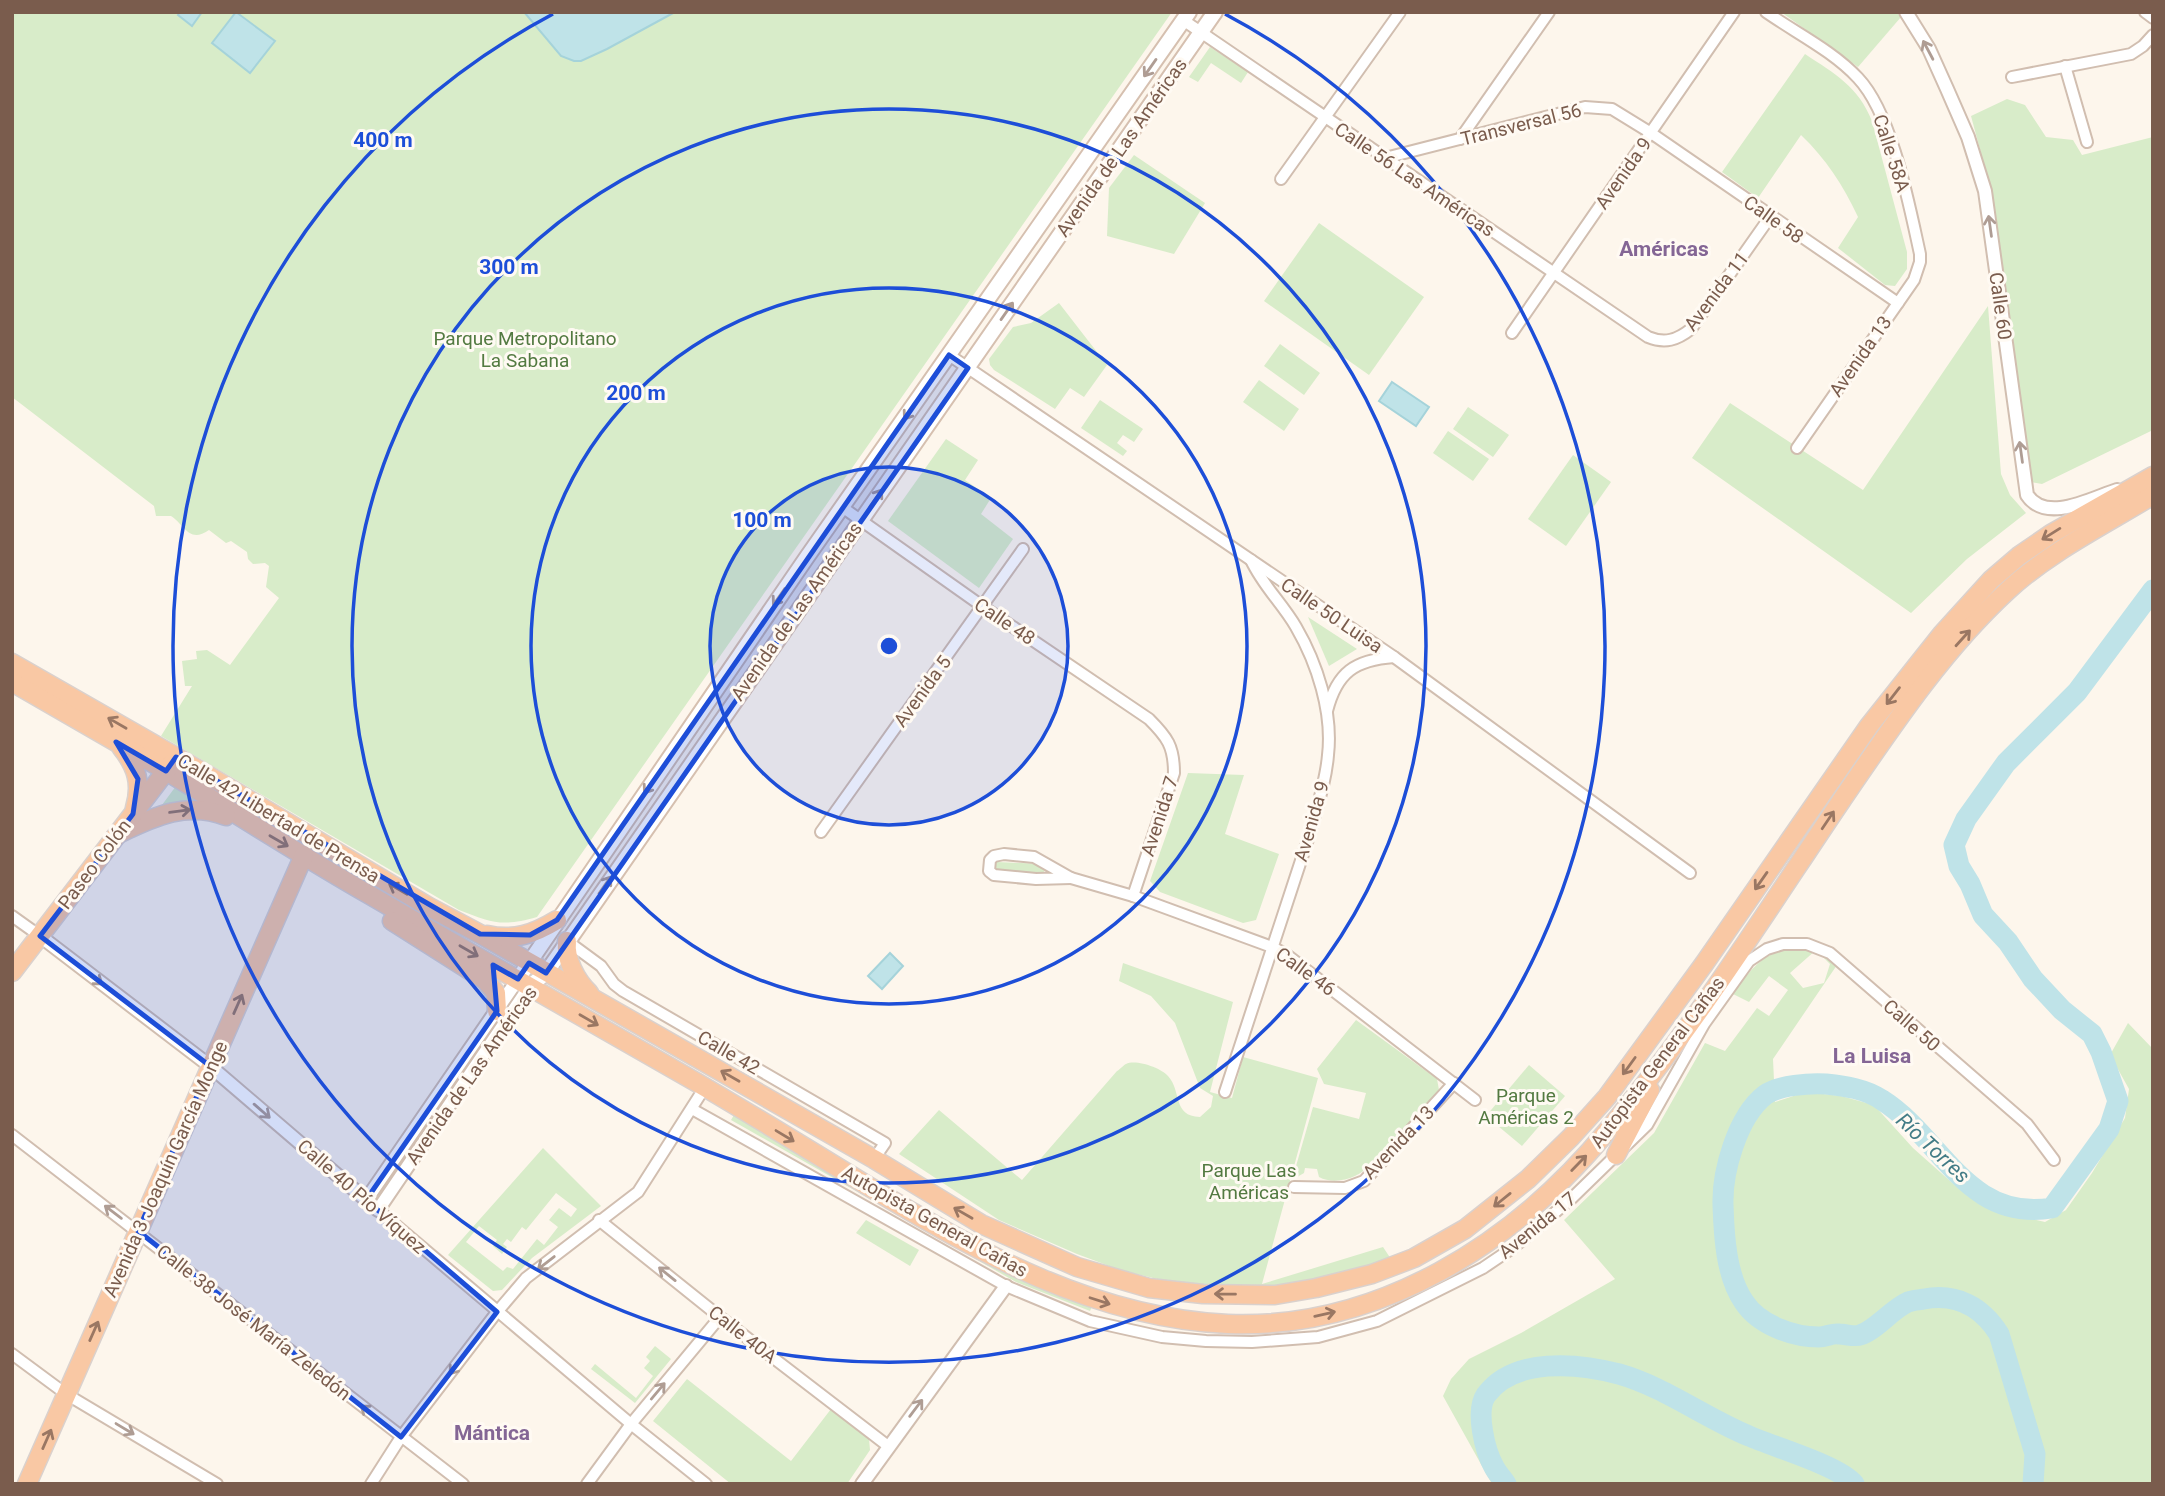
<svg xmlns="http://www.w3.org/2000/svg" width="2165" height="1496" viewBox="0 0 2165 1496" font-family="Roboto,sans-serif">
<rect width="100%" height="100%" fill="#fdf6ec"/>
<g fill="#d8ecc9" fill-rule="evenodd">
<path d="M12,12h1160l-635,905c-35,10 -45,6 -78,-7l-298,-174 31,-50h-7l-3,-25 15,-2 -1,-8 11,-1 23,15 49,-67 -13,-11 3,-21 -4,-3 -12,1 -5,-5 -1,-7 -16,-11 -5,2 -17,-13c-20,14 -24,-5 -38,-14h-15l-2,-10 -142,-109z"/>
<path d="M1781,12h115l5,5 -43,50z"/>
<path d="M1210,47l38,25 -7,11 -30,-20 -13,19 -9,-5z"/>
<path d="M1805,54c30,20 53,32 67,67l35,131v17l-12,17 -10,-1 -47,-37 20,-31c-15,-32 -32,-58 -57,-82l-43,63 -36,-26z"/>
<path d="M2007,99l18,6 21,32 27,3 9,15 71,-18v293l-111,54 -12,-2 -38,-288 -21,-78z"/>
<path d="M1134,155l71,48 -31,51 -67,-18 2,-48z"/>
<path d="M1319,223l105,74 -55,78 -105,-74z"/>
<path d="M1059,303l48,62 -23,32 -14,-9 -15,21 -61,-39 -4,-5 -1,-6 24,-32 18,-4z"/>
<path d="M1988,306l13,168 9,21 16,18 -59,46 -56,54 -219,-155 38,-55 133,87z"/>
<path d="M1280,344l40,29 -16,22 -40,-29z"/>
<path d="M1259,380l40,29 -15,22 -41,-29z"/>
<path d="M1100,400l43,29 -9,13 -11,-7 -6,8 10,8 -4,5 -42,-28z"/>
<path d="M1468,407l41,28 -16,22 -40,-28z"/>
<path d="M1448,431l41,28 -16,22 -40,-28z"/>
<path d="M946,439l32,21 -13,20 26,18 -10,16 32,25 -34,49 -91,-67z"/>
<path d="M1573,455l38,27 -45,64 -38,-27z"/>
<path d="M1308,617l49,32 -28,17z"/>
<path d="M1188,773l56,2 -19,59 54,20 -23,66 -13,3 -83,-31 -10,-11z"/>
<path d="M176,786l22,14 -27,4 -12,5z"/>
<path d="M997,862l45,2 4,5 -4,5 -46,-4 -1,-7z"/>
<path d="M1816,949l21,16 -64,94 2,43 31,-10 35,4 33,9 39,43 45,40 47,25 40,9 21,-12 26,-37 33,-55 4,-29 -19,-34 18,-32 25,26v435h-661l-49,-88 8,-17 18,-20 52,-26 94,-54 -51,-59 90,-87 51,-90 20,8 32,-43 12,8 19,-26 -19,-14 -20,26 -16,-8c13,-17 26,-39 50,-43 10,-1 22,0 33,-2zM1816,950l14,14 -6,19 -21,5 -13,-15z"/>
<path d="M1123,963l110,39 -23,90 22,6 11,-41 75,21 -56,206 121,-37 10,15 -57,16 -73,11 -93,-7 -50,-12 -43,-16 -78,-34 -100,-66 40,-44 83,70 95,-109c1,0 8,-7 9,-7 10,-5 35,4 42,12 14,15 4,40 32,41l11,-10 2,-11 -13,-8 -25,-65 -24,-27 -32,-15z"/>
<path d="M1356,1020l81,59 2,11c-17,19 -64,78 -84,86 -11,5 -25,7 -36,1l-2,-8 -12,-1 -1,5 -12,7 21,-73 46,12 7,-26 -42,-9 -7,-15z"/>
<path d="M1529,1065l36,31 -43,50 -36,-30z"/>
<path d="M734,1115l243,139 115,52 -2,5 -74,-29 -285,-162z"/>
<path d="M543,1148l58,58 -69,52 -30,32 -9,1 -45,-36zM556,1193l21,16 -6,8 -12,-9 -10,12 9,7 -14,18 -7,-6 -24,30 -6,-2 -4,4 -37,-29 13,-16 18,14 -4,6 9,8 5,-7 -4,-3 4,-5 4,3 11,-15 4,3z"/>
<path d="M866,1220l53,30 -9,16 -54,-33z"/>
<path d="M655,1346l16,13 -36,44 -44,-34 4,-5 41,34 17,-22 -9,-8 6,-7 -4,-4z"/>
<path d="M687,1379l104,82 40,-52 38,30 1,11 -23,34h-116l-78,-63z"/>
</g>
<g fill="#bfe3e8" stroke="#a5d3da" stroke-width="2">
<path d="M180,12h22l-10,14 -14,-11z"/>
<path d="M236,12l39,29 -25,32 -38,-30z"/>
<path d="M524,12h151l-68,37 -26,12h-7l-13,-5z"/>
<path d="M1392,382l37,25 -13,19 -37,-25z"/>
<path d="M890,953l13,13 -21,23 -14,-13z"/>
</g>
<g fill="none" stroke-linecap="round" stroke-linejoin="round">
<g stroke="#bfe3e8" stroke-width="21">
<path d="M1506,1484c-4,-6 -9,-11 -12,-17 -9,-16 -19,-56 -8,-72 28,-38 92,-32 133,-21 46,13 86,44 130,62 25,11 91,30 105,48"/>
<path d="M2033,1484l2,-30 -36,-120c-17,-27 -42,-41 -75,-35 -5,1 -11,1 -16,3 -16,7 -32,28 -48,33 -5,2 -15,-1 -21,-1 -7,-1 -13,3 -20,3 -26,0 -60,-12 -75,-35 -18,-26 -20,-66 -21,-97 -1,-33 14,-88 42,-110 14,-10 45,-12 61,-11 19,2 40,5 56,16 59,37 84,122 170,108l57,-79 9,-28 -17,-49 -9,-18 -30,-24 -29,-31 -25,-37 -25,-27 -13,-31 -11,-18 -5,-21 12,-26 40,-56 71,-71 76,-102"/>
</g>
<defs>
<g id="minor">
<path d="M1766,12c30,21 67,39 92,66 34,36 51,126 62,176v8l-6,18 -117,168"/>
<path d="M2145,12l8,6"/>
<path d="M1183,20l465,317c17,7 29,3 43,-8l79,-112"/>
<path d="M2065,66l22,76"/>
<path d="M2012,77l119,-23 12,-8 10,-11"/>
<path d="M1460,139l89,-127"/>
<path d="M1385,158l200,-51 27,2 39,24 247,170"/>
<path d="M1281,179l119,-167"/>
<path d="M1512,333l222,-321"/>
<path d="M949,355l445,302 296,216"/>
<path d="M842,507l140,99 167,113c18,18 25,27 25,54l-41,123"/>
<path d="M1327,711c10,-39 28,-51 67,-54"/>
<path d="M821,832l202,-283"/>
<path d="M1004,854l30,3 37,21 -35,1 -42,-4 -5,-4 1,-11 4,-4z"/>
<path d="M1071,878l62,18 139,51 15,8 188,145"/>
<path d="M12,916l28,20"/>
<path d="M567,941l34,25 13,18 9,7 262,152 -11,16"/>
<path d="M1225,1092l85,-259c7,-26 16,-52 18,-78 5,-43 -11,-92 -32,-128 -14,-24 -33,-41 -45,-67"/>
<path d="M692,1109l314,177 84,35 72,16 44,4 46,1 66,-5 59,-16 106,-53 31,-21 57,-48 76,-74 57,-101 45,-63 18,-12 16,-5h24l23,9 197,171 27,36"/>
<path d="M12,1135l451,349"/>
<path d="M1294,1187l51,1 19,-7 90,-98"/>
<path d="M378,1210l253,214 75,60"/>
<path d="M599,1220l121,97 168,129"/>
<path d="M12,1354l54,40 151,90"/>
<path d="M371,1484l30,-47 96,-125 29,-34 112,-86 67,-105"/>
<path d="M587,1484l44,-60 89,-107"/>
</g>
<g id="tertiary">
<path d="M1906,12l23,37 18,40 21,48 17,54 42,304c19,29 65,3 90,-5"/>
<path d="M40,936l170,130 168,144 152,-224"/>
<path d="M366,1200l152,-221"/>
<path d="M862,1484l144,-198"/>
</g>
<g id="secondary">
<path d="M518,979l289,-422 382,-545"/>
<path d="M530,986l16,-13 669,-961"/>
</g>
<g id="trunk">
<path d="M12,663l187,107 230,137 51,27 394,225 107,65 96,43 72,21 54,6 72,1 41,-7 56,-14 42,-16 51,-29 63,-50 43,-42 36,-40 97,-133 165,-238 73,-92 49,-54 28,-24 32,-22 102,-58"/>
<path d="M12,682c51,29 101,58 151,87 69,42 137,86 207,126 108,63 217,124 326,187 58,34 115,69 172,104 111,67 227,132 360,138 151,6 287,-81 380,-194 86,-103 158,-218 233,-329 50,-73 101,-150 166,-210 42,-39 97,-66 146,-96"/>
<path d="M121,747c16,20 21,37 14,61"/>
<path d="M120,833c35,-17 68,-32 106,-17"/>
<path d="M392,921l93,59 11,13 1,18"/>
<path d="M487,935c27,6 47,-1 70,-15"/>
<path d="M567,941c-2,19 9,39 22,52"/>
<path d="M12,972l160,-209"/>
<path d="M1616,1155l34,-65"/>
<path d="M27,1484l277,-629"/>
</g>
</defs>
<use href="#minor" stroke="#d1beb0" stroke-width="14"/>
<use href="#tertiary" stroke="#d1beb0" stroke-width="16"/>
<use href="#secondary" stroke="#d6c0b0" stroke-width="18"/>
<use href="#trunk" stroke="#dad1cd" stroke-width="21"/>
<use href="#minor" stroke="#fff" stroke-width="10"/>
<use href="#tertiary" stroke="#fff" stroke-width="12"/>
<use href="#secondary" stroke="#fff" stroke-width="14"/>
<use href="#trunk" stroke="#f9c8a4" stroke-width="18"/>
</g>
<defs><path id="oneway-shaft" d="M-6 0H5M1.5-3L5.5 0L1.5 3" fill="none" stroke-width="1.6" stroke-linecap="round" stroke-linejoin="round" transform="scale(1.75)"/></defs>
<g stroke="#af9d94">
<use href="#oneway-shaft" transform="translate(1928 50) rotate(-118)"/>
<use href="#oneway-shaft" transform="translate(1150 68) rotate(125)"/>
<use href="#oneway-shaft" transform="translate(1990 226) rotate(-98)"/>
<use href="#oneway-shaft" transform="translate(1007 311) rotate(-55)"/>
<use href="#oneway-shaft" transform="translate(910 411) rotate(125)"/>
<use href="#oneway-shaft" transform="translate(2021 452) rotate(-98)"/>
<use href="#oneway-shaft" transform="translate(876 498) rotate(-55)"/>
<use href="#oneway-shaft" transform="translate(779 597) rotate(125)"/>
<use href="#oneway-shaft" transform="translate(650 785) rotate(125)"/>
<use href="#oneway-shaft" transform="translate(605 885) rotate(-55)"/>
<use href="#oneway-shaft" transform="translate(94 978) rotate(37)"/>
<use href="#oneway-shaft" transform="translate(262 1111) rotate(41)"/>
<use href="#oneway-shaft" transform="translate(113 1212) rotate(-143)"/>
<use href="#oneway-shaft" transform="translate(546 1263) rotate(142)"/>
<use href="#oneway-shaft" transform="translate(667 1274) rotate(-141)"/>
<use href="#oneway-shaft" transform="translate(456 1366) rotate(127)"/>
<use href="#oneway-shaft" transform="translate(658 1391) rotate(-50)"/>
<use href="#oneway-shaft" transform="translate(916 1408) rotate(-53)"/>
<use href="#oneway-shaft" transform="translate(369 1412) rotate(-142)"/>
<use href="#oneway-shaft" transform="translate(125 1429) rotate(31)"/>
</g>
<g stroke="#9a7763">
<use href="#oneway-shaft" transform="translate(2051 534) rotate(148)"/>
<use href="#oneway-shaft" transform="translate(1963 638) rotate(-48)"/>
<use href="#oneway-shaft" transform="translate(1893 696) rotate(128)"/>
<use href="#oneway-shaft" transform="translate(117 723) rotate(-150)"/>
<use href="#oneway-shaft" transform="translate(180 811) rotate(-8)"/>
<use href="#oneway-shaft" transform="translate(1828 820) rotate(-56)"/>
<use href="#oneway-shaft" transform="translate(279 841) rotate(30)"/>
<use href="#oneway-shaft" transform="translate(1761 881) rotate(125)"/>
<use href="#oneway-shaft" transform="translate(398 889) rotate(-150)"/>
<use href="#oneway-shaft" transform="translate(469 951) rotate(30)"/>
<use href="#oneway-shaft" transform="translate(238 1004) rotate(-66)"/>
<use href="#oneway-shaft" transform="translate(589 1020) rotate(30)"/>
<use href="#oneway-shaft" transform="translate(1629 1066) rotate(126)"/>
<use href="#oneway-shaft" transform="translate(730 1076) rotate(-150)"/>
<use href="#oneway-shaft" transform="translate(785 1136) rotate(31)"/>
<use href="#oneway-shaft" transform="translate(1579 1163) rotate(-46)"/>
<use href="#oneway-shaft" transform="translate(1502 1200) rotate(141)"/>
<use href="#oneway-shaft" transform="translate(963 1213) rotate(-150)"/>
<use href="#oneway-shaft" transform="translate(1225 1294) rotate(-179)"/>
<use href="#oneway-shaft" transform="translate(1100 1301) rotate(18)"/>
<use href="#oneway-shaft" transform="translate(1325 1314) rotate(-13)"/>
<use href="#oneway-shaft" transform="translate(94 1331) rotate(-66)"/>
<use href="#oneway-shaft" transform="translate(47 1439) rotate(-66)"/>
</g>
<path fill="#1d4ed8" fill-opacity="0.2" stroke="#1d4ed8" stroke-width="5" stroke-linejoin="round" d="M949,355l19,13 -422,605 -17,-10 -11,16 -25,-14 4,46 -131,189 131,112 -96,125 -263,-206 72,-165 -170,-130 93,-122 5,-35 -22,-37 50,29 10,-14 304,177 50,1 27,-15z"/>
<circle cx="889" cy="646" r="179" fill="#1d4ed8" fill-opacity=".12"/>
<g fill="none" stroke="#1d4ed8" stroke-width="3.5">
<circle cx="889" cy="646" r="179"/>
<circle cx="889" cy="646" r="358"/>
<circle cx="889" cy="646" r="537"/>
<path d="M1225 14A716 716 0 1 1 553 14"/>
</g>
<g text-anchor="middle" stroke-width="6" stroke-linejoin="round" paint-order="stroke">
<g font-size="19" fill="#7a5c4d" stroke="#fffaf3">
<text transform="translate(1521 124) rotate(-14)" y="7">Transversal 56</text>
<text transform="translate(1121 147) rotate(-55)" y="7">Avenida de Las Américas</text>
<text transform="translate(1892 153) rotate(72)" y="7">Calle 58A</text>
<text transform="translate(1623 173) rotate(-55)" y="7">Avenida 9</text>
<text transform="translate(1415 179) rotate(34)" y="7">Calle 56 Las Américas</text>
<text transform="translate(1774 219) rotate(35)" y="7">Calle 58</text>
<text transform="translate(1716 291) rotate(-53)" y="7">Avenida 11</text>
<text transform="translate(2001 306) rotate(82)" y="7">Calle 60</text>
<text transform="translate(1860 356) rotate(-55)" y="7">Avenida 13</text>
<text transform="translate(796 611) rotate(-55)" y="7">Avenida de Las Américas</text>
<text transform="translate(1332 615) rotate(34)" y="7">Calle 50 Luisa</text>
<text transform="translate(1005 621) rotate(34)" y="7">Calle 48</text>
<text transform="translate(922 691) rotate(-54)" y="7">Avenida 5</text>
<text transform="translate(1159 816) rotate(-72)" y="7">Avenida 7</text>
<text transform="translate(279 818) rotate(31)" y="7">Calle 42 Libertad de Prensa</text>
<text transform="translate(1311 821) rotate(-74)" y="7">Avenida 9</text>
<text transform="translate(94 864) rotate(-53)" y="7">Paseo Colón</text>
<text transform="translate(1306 971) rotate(36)" y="7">Calle 46</text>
<text transform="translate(1912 1025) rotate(41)" y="7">Calle 50</text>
<text transform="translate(729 1052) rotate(30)" y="7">Calle 42</text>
<text transform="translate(1657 1062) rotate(-53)" y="7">Autopista General Cañas</text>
<text transform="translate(471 1075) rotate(-55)" y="7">Avenida de Las Américas</text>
<text transform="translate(1398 1142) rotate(-46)" y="7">Avenida 13</text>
<text transform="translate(165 1169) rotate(-66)" y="7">Avenida 3 Joaquín García Monge</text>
<text transform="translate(362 1196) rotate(41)" y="7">Calle 40 Pío Víquez</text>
<text transform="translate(935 1221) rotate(29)" y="7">Autopista General Cañas</text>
<text transform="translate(1537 1225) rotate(-39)" y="7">Avenida 17</text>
<text transform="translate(254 1322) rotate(38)" y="7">Calle 38 José María Zeledón</text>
<text transform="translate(743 1334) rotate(38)" y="7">Calle 40A</text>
</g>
<g font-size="19" fill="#537a41" stroke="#fffaf3">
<text x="525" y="345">Parque Metropolitano<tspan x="525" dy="22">La Sabana</tspan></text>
<text x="1526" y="1102">Parque<tspan x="1526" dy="22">Américas 2</tspan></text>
<text x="1249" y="1177">Parque Las<tspan x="1249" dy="22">Américas</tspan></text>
</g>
<g font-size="21" font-weight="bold" fill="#846695" stroke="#fffaf3">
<text x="1664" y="256">Américas</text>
<text x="1872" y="1063">La Luisa</text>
<text x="492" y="1440">Mántica</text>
</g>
<g font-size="21" font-style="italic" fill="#437c86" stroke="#fffaf3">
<text transform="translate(1933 1148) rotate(43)" y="7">Río Torres</text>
</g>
</g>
<circle cx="889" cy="646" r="10" fill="#1d4ed8" stroke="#fffaf3" stroke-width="3.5"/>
<g font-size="21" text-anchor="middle" font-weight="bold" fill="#1d4ed8" stroke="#fffaf3" stroke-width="6" stroke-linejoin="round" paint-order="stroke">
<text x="383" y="147">400 m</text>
<text x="509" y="274">300 m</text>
<text x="636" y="400">200 m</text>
<text x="762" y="527">100 m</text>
</g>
<rect width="2165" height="1496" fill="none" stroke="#7a5c4d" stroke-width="28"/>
</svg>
